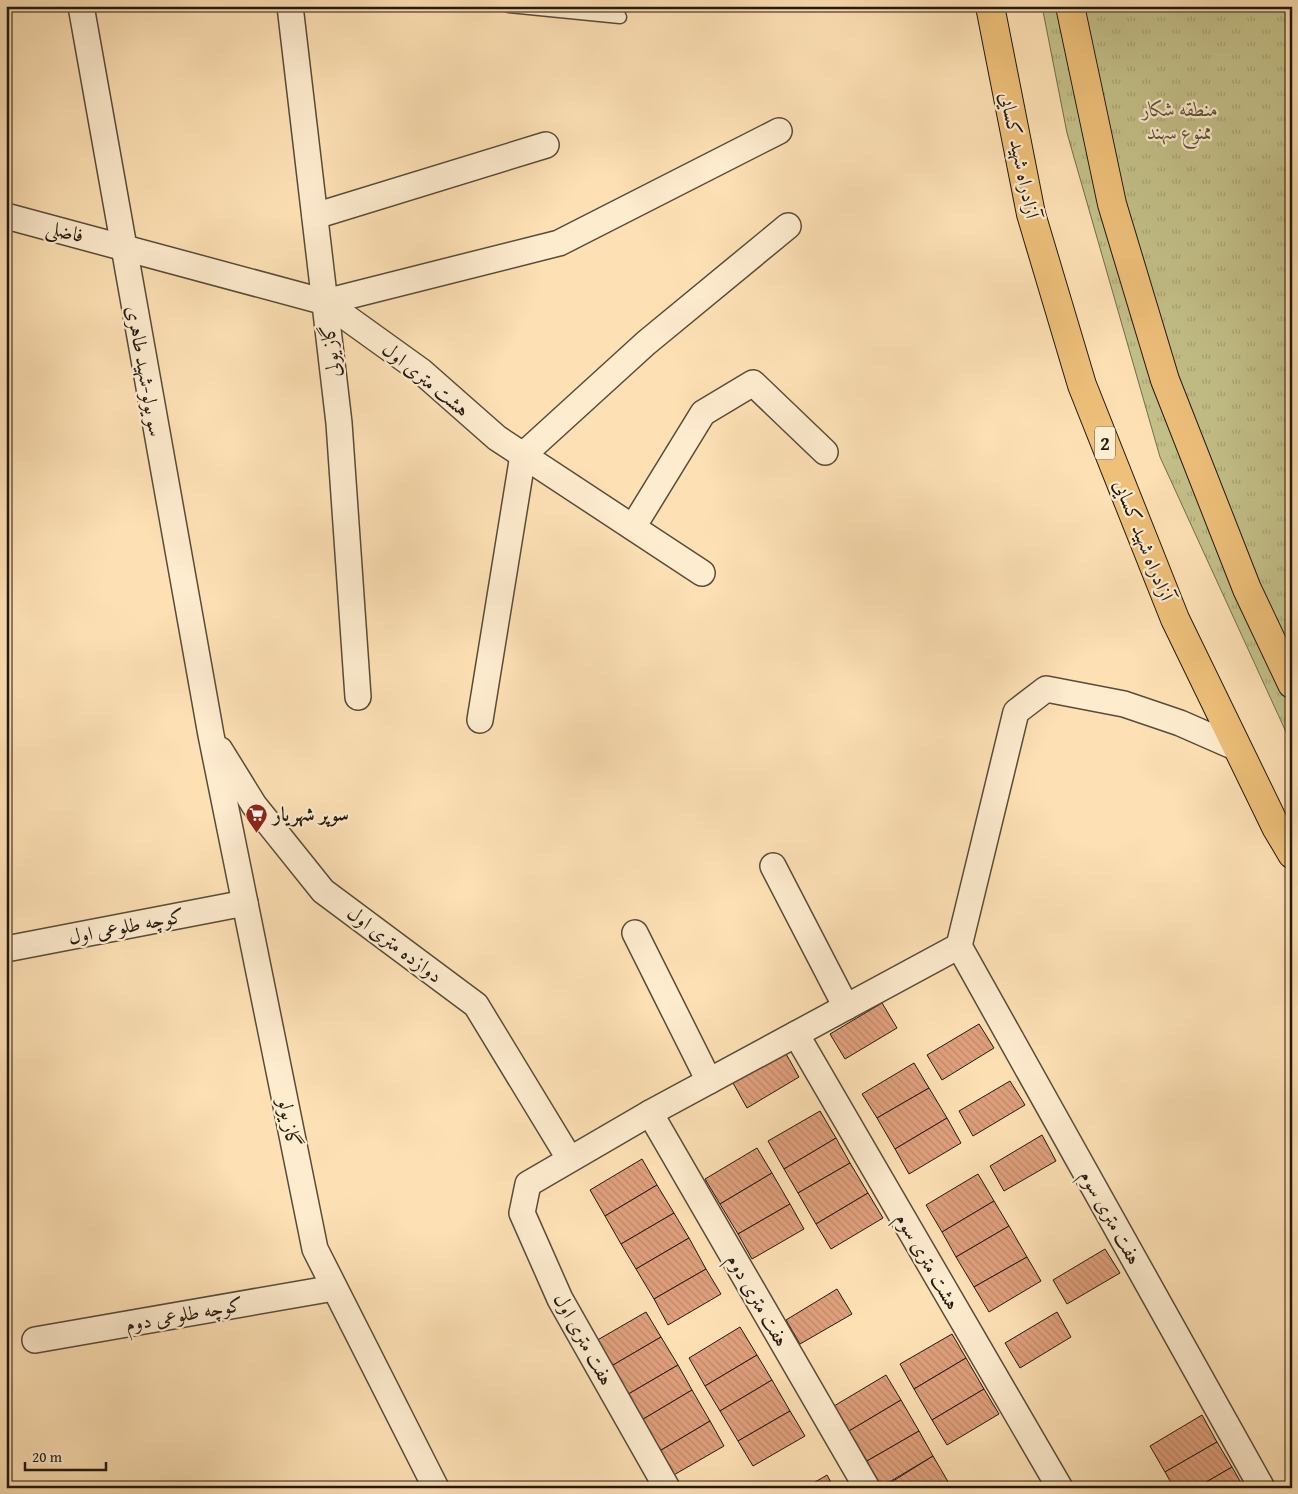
<svg xmlns="http://www.w3.org/2000/svg" width="1298" height="1494" viewBox="0 0 1298 1494" font-family="'Gentium Book Plus',Amiri,serif">
<defs>
<pattern id="park-tufts" width="24" height="20" patternUnits="userSpaceOnUse" patternTransform="scale(1.25)"><rect width="24" height="20" fill="#c4c18a"/><path d="M3 7l-1-3M5 7V3M7 7l1-3M15 17l-1-3M17 17v-4M19 17l1-3" fill="none" stroke="#a8a576"/></pattern>
<pattern id="building-back-hatch" width="6" height="6" patternUnits="userSpaceOnUse" patternTransform="scale(1.25)"><rect width="6" height="6" fill="#e0a07d"/><path d="M-1 5l2 2M0 0l6 6M5-1l2 2" fill="none" stroke="#c0896b"/></pattern>
</defs>
<rect width="100%" height="100%" fill="#fde1b5"/>
<filter id="stains"><feTurbulence type="fractalNoise" baseFrequency=".004" numOctaves="4"/><feColorMatrix values="0 0 0 0 .2 0 0 0 0 .09 0 0 0 0 .02 0 0 0 .5 -.17"/></filter>
<radialGradient id="worn" r=".72"><stop offset=".6" stop-color="#630" stop-opacity="0"/><stop offset="1" stop-color="#630" stop-opacity=".3"/></radialGradient>
<path fill="url(#park-tufts)" stroke="#736d4c" d="M1042,6h250v739l-132,-288 -93,-324z"/>
<g fill="url(#building-back-hatch)" stroke="#22190f">
<path d="M882,1003l15,25 -52,31 -15,-25z"/>
<path d="M979,1024l15,24 -52,32 -15,-25z"/>
<path d="M785,1052l14,25 -52,31 -14,-25z"/>
<path d="M914,1063l15,25 -52,30 -15,-24z"/>
<path d="M1010,1081l15,24 -52,31 -14,-25z"/>
<path d="M929,1088l18,30 -52,31 -18,-31z"/>
<path d="M820,1111l16,27 -52,31 -16,-28z"/>
<path d="M947,1118l14,25 -52,31 -14,-25z"/>
<path d="M1042,1135l14,26 -52,30 -14,-25z"/>
<path d="M836,1138l14,25 -52,30 -14,-24z"/>
<path d="M757,1148l15,25 -52,31 -15,-25z"/>
<path d="M642,1159l15,26 -52,31 -15,-26z"/>
<path d="M850,1163l18,30 -52,31 -18,-31z"/>
<path d="M772,1173l18,31 -52,30 -18,-30z"/>
<path d="M978,1174l16,27 -52,31 -16,-27z"/>
<path d="M657,1185l17,28 -53,31 -16,-28z"/>
<path d="M868,1193l15,25 -52,31 -15,-25z"/>
<path d="M994,1201l15,25 -53,31 -14,-25z"/>
<path d="M790,1204l14,25 -52,30 -14,-25z"/>
<path d="M674,1213l15,25 -53,31 -15,-25z"/>
<path d="M1009,1226l18,31 -53,30 -18,-30z"/>
<path d="M689,1238l17,31 -52,30 -18,-30z"/>
<path d="M1105,1249l15,24 -53,31 -14,-24z"/>
<path d="M1027,1257l14,24 -52,31 -15,-25z"/>
<path d="M706,1269l15,25 -53,31 -14,-26z"/>
<path d="M837,1289l15,25 -52,30 -14,-24z"/>
<path d="M646,1312l15,25 -53,31 -14,-26z"/>
<path d="M1057,1312l14,25 -51,31 -15,-25z"/>
<path d="M740,1327l17,28 -52,31 -16,-28z"/>
<path d="M952,1334l14,24 -52,31 -14,-25z"/>
<path d="M661,1337l17,28 -53,31 -17,-28z"/>
<path d="M757,1355l15,25 -52,31 -15,-25z"/>
<path d="M966,1358l18,31 -52,31 -18,-31z"/>
<path d="M678,1365l14,25 -52,31 -15,-25z"/>
<path d="M886,1375l15,25 -52,31 -15,-25z"/>
<path d="M772,1380l18,31 -52,30 -18,-30z"/>
<path d="M984,1389l15,25 -52,31 -15,-25z"/>
<path d="M692,1390l18,31 -52,31 -18,-31z"/>
<path d="M901,1400l18,31 -52,30 -18,-30z"/>
<path d="M790,1411l15,25 -52,30 -15,-25z"/>
<path d="M1202,1415l15,27 -52,30 -15,-26z"/>
<path d="M710,1421l14,25 -52,30 -14,-24z"/>
<path d="M919,1431l14,25 -52,31 -14,-26z"/>
<path d="M1217,1442l15,25 -36,21h-22l-9,-16z"/>
<path d="M933,1456l17,29 -5,3h-63z"/>
<path d="M1232,1467l12,21h-48z"/>
<path d="M827,1475l7,13h-29z"/>
</g>
<g fill="none" stroke-linecap="round" stroke-linejoin="round">
<defs>
<path id="lane" d="M509,6l111,11"/>
<g id="street">
<path d="M81,6l130,729 104,514 121,239"/>
<path d="M290,6l49,417 19,274"/>
<path d="M6,216l319,86 96,69 76,67 205,135"/>
<path d="M315,216l231,-71"/>
<path d="M325,302l234,-59 220,-112"/>
<path d="M633,527l70,-114 50,-30 72,69"/>
<path d="M480,720l43,-265 123,-112 142,-117"/>
<path d="M220,750l34,55 69,86 153,114 93,153"/>
<path d="M773,866l73,141"/>
<path d="M635,933l74,148"/>
<path d="M959,946l303,542"/>
<path d="M6,949l239,-46"/>
<path d="M796,1034l264,454"/>
<path d="M650,1113l217,375"/>
<path d="M35,1340l299,-52"/>
<path d="M667,1488l-107,-189 -38,-86 6,-29 122,-71 309,-167 57,-234 30,-23 78,15 56,19 57,25"/>
</g>
<g id="highway">
<path d="M990,6l41,208 51,171 93,234 101,208 16,27"/>
<path d="M1070,6l42,198 53,176 82,209 45,95"/>
</g>
</defs>
<use href="#lane" stroke="#594b38" stroke-width="15"/>
<use href="#street" stroke="#594b38" stroke-width="28"/>
<use href="#highway" stroke="#22190f" stroke-width="30"/>
<use href="#lane" stroke="#feeccf" stroke-width="12"/>
<use href="#street" stroke="#feeccf" stroke-width="25"/>
<use href="#highway" stroke="#eec07a" stroke-width="28"/>
</g>
<defs>
<symbol id="supermarket-pin" viewBox="-11 -11 22 30"><path d="M0 17L-7.5 6A9.5 9.5 0 1 1 7.5 6Z" fill="#8f2418" stroke="#feeccf"/><path d="M-6-5.5h2.5l.6 2H6L4.5 2H-2.5L-4.4-4H-6ZM-1.5 3.2a1.3 1.3 0 1 0 .1 0ZM3 3.2a1.3 1.3 0 1 0 .1 0Z" fill="#fff"/></symbol>
</defs>
<g fill-rule="evenodd">
<use href="#supermarket-pin" x="244" y="802" width="25" height="34"/>
</g>
<g text-anchor="middle" stroke-width="4.5" stroke-linejoin="round" paint-order="stroke">
<rect fill="#feeccf" stroke="#645849" stroke-width="1" x="1095" y="426.5" width="20" height="33" rx="4"/>
<g font-size="19" font-weight="bold" fill="#22190f">
<text x="1105" y="450">2</text>
</g>
<g font-size="20" font-style="italic" fill="#5b543a" stroke="#feeccf">
<text x="1180" y="116">منطقه شکار<tspan x="1180" dy="23">ممنوع سهند</tspan></text>
</g>
<g font-size="20" fill="#22190f" stroke="#feeccf">
<text transform="translate(1020 155) rotate(78)" y="7">آزادراه شهید کسایی</text>
<text transform="translate(65 231) rotate(14)" y="7">فاضلی</text>
<text transform="translate(330 351) rotate(-97)" y="7">گاز یولی</text>
<text transform="translate(145 371) rotate(80)" y="7">سو یولو-شهید طاهری</text>
<text transform="translate(426 379) rotate(39)" y="7">هشت متری اول</text>
<text transform="translate(1144 540) rotate(68)" y="7">آزادراه شهید کسایی</text>
<text transform="translate(126 926) rotate(-11)" y="7">کوچه طلوعی اول</text>
<text transform="translate(395 944) rotate(37)" y="7">دوازده متری اول</text>
<text transform="translate(290 1123) rotate(79)" y="7">گاز یولو</text>
<text transform="translate(1111 1217) rotate(61)" y="7">هفت متری سوم</text>
<text transform="translate(928 1261) rotate(60)" y="7">هشت متری سوم</text>
<text transform="translate(758 1300) rotate(60)" y="7">هفت متری دوم</text>
<text transform="translate(184 1314) rotate(-10)" y="7">کوچه طلوعی دوم</text>
<text transform="translate(584 1339) rotate(61)" y="7">هفت متری اول</text>
</g>
<g font-size="20" font-weight="bold" fill="#22190f" stroke="#feeccf" text-anchor="start">
<text x="273" y="821">سوپر شهریار</text>
</g>
</g>
<rect width="1298" height="1494" fill="none" stroke="#fde1b5" stroke-width="25"/>
<rect x="8" y="8" width="1283" height="1479" fill="none" stroke="#22190f" stroke-width="2.5"/>
<rect x="12" y="12" width="1273" height="1469" fill="none" stroke="#22190f"/>
<path d="M25 1462v8h81v-8" fill="none" stroke="#22190f" stroke-width="2.5"/>
<text x="32" y="1462" font-size="15" fill="#22190f" stroke="#feeccf" stroke-width="4" paint-order="stroke">20 m</text>
<rect width="100%" height="100%" filter="url(#stains)"/>
<rect width="100%" height="100%" fill="url(#worn)"/>
</svg>
